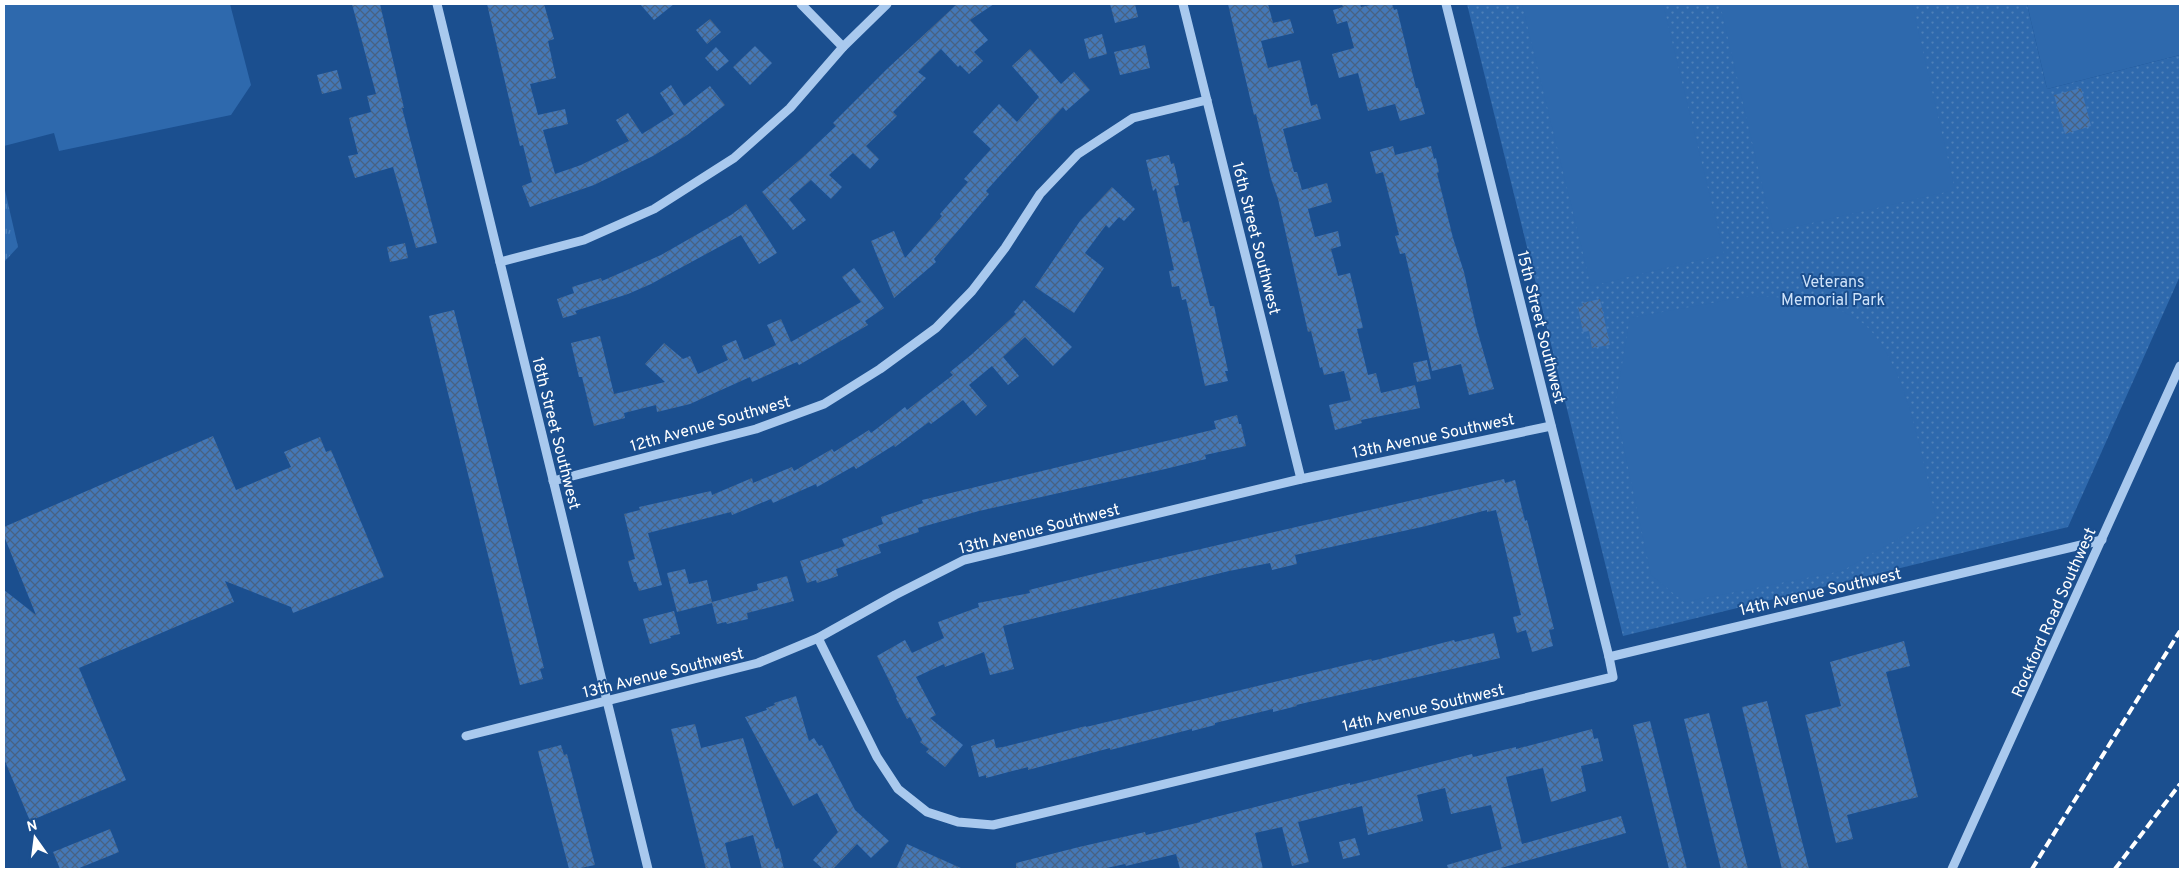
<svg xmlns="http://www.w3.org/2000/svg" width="2184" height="873" viewBox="0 0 2184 873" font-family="Overpass,sans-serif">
<defs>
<pattern id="grass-tufts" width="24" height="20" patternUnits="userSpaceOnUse" patternTransform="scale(1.25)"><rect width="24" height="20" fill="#2e69ad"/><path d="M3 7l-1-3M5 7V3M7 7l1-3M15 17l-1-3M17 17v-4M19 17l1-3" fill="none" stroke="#4d80b9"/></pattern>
<pattern id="park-dots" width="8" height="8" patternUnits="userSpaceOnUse" patternTransform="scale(1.25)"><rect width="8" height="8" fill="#2e69ad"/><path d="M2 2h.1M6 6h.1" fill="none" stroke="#4d80b9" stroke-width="1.8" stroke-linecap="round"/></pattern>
<pattern id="building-cross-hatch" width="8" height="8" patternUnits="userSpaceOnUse" patternTransform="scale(1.25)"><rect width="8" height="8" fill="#4478b7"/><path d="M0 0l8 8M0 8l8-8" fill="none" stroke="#486282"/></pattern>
</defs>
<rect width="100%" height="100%" fill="#1b4f8f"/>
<path fill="url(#grass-tufts)" d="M4,186l14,61 -14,15z"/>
<path fill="url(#park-dots)" d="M1467,4h560l20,85 133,-34v221l-112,251 -445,109z"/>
<g fill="#2e69ad">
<path d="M4,4h226l21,81 -20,30 -172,36 -5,-18 -50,13z"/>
<path d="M1522,4h141l61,250 -133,32z"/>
<path d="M1720,4h192l43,186 -182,42z"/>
<path d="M2027,4h153v51l-133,34z"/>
<path d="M1750,296c36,1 75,3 107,23 48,30 66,144 79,198l-94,54 -158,31 -33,-27 -36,-169 15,-88z"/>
</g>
<g fill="url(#building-cross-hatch)">
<path d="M352,4h28l24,104h-2l35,135 -21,5 -23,-81 -38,11 -7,-22 10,-2 -9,-36 22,-6 -4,-16 9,-2z"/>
<path d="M487,4h57l10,35 -6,2 8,37 -26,6 8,31 27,-6 3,15 -25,6 12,44 26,-9 48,-24 -13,-21 12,-7 14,21 32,-20 -14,-21 11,-8 13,21 26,-20 15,19 -38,30 -34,21 -59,29 -64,22 -8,-21 10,-4 -9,-37 -3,1 -4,-17z"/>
<path d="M640,4h34l-20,16z"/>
<path d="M957,4h37l-24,16 18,20 -14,12 9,9 -14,13 -9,-9 -2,2 -17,-18 -23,23 8,6 -33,34 4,4 -31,30 13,13 -9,10 -17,-16 -24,22 13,12 -11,12 -20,-19 -22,19 17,21 -13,10 -31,-38 41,-35 33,-31 -3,-3 54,-54z"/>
<path d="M1110,4h25l3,13 -23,6z"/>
<path d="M1228,4h40l5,19 17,-4 4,14 -33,8 7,27 32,-8 11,46 6,-2 4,15 -38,10 11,43h3l5,18 25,-7 5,19 -24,7 7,28 23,-6 3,15 -10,3 7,27 12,-3 13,55 -6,1 11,46 8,-2 5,20 34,-8 5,23 -59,12 1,3 -27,7 -6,-25 22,-5 -7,-29 -20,4 -2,-8 -2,1 -9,-37 -3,1 -30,-133 -7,-20 -15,-65 -2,1z"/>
<path d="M1342,4h18l1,3 14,-3h17l2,6 3,-1 19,79h2l7,26 -25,7 -5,-17 -27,7 -10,-38 -19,5 -7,-24 22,-6 -7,-27 -10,3 -4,-14 10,-3z"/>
<path d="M710,19l11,13 -14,12 -11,-14z"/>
<path d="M1102,34l5,20 -18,5 -5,-20z"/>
<path d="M1145,45l5,23 -30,7 -6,-23z"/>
<path d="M755,46l17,17 -22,22 -17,-18z"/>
<path d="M716,47l13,14 -12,10 -12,-13z"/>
<path d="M1030,49l31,35 13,-12 16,18 -24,21 -3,-4 -30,32 -47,52 3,3 -55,65 2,3 -42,36 -23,-57 23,-10 11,27 37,-42 -2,-2 28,-32 -4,-3 27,-30 -18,-17 26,-28 18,18 22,-25 -27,-31z"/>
<path d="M337,70l5,19 -20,5 -5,-19z"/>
<path d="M2081,88l10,38 -26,8 -11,-39z"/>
<path d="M1393,146l2,9 36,-9 3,13 2,-1 3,14 -2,1 16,65 11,34 12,54 18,63 -25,6 -8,-31 -29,7 -27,-118 -5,1 -5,-18 4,-1 -16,-63 -7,2 -6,-22z"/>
<path d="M1169,155l2,9 3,-1 5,22 -5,1 9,37 6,-2 21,85h4l14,65h-3l3,10 -23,5 -19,-87 -4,1 -3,-14 -7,1 -3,-16 5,-1 -18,-82 -3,3 -7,-31z"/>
<path d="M1112,187l23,22 -11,12 -5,-4 -10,11 -3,-3 -21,28 19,15 -30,45 -39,-26 45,-66z"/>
<path d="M746,204l31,49 -18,11 -18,-29 -90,49 -23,10 -53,17 2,3 -14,4 -6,-19 17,-6 -2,-6 29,-9 1,3 59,-26 70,-40z"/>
<path d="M405,243l3,15 -18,4 -3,-15z"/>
<path d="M854,268l30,40 -19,13 3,4 -69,40 -2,-3 -45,20 -2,-5 -60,27 -33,8 -1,-7 -32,8 1,5 -31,8 -12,-49h-3l-8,-34 29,-7 14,58 51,-12 -20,-18 19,-21 19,16 7,-3 8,18 30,-14 -6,-14 14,-6 8,20 32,-15 -9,-20 14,-6 10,23 70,-40 -19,-25z"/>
<path d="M1600,299l10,46 -18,3 -3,-17 -6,1 -5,-25 5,-1 -1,-3z"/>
<path d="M1024,300l48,47 -19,19 -28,-29 -22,20 16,19 -11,9 -16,-19 -23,19 18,21 -11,10 -13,-16 -32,24 -2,-2 -34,25 -1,-2 -38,24 -2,-3 -37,21 -1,-3 -43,19 -2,-4 -39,16 -1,-3 -83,21 14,52 -23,6 -3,-9h-2l-6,-21 7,-2 -11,-45 16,-4 -1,-3 72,-16 1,4 40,-17 1,5 39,-16 2,4 38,-22 2,3 35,-22 2,3 34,-26 2,3 46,-35 -3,-3 21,-17 45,-41 -2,-2z"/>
<path d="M454,310l90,358 -4,1 3,10 -23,6 -91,-369z"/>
<path d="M1427,360l4,19 -14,3 -4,-19z"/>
<path d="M1237,415l2,9h2l5,22 -41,9 1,4 -41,10 -186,42 -61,17 1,4 -41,13 3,8 -45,16 2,7 -21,7 -1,-3 -9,3 -7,-22 45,-15 -3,-7 41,-15 -2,-7 42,-14 -1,-3 294,-71 -2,-8z"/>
<path d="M213,436l23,54 55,-23 -7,-15 36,-15 6,15 5,-2 53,127 -91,36 -2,-6 -66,-26 9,21 -155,66 47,112 -96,41 -26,-62v-169l32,25 -32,-79v-9z"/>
<path d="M1504,479l1,4 10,-3 10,41 2,-1 27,109 -5,1 4,16 -21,6 -6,-22 -9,3 -4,-16 8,-2 -25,-105 -9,2v-2l-61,16 -131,29 2,9 -25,6 -2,-7 -41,8 -226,55 11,43 -24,6 -6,-23 -39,15 -1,-3 -28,13 20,38 -6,3 33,27 -18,22 -19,-15 3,-3 -9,-7 2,-2 -12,-23 -3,2 -11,-21 1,-1 -20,-41 28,-16 7,13 32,-15 -6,-16 41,-15 -1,-4 52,-10 -1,-3 81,-20z"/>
<path d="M685,569l4,15 18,-4 5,22 46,-12 -1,-6 30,-8 7,25 -47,12 1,6 -21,5 -1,-2 -9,2 -5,-21 -35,9 -10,-39z"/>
<path d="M674,611l6,23 -10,2 1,2 -21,6 -7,-25z"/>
<path d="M1494,633l6,25 -204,47 1,1 -24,6v-3l-58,14v2l-23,6v-2l-82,21v-2l-82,22v-3l-42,11v-3l-7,2 -8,-31 23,-7 2,9 7,-1 83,-21v1l285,-68 1,2 82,-21 1,2z"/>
<path d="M1904,641l6,25 -24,6 32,125 -71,18 6,24 -17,4 -31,-128 36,-9 -11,-44z"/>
<path d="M796,696l13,45 5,-3 5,8 3,-1 33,65 34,31 -18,17 -14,-14 -24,25h-10l-10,-9 25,-28 -21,-39 -24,13 -48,-89 22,-7 -1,-2 9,-3 -1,-2z"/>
<path d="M1767,701l42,168h-27l-40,-162z"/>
<path d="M1709,713l39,156h-27l-37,-150z"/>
<path d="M1650,721l37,148h-18l-36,-144z"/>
<path d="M695,724l6,24 42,-10 33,111 3,-1 5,21h-22l-9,-34 -28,8 6,26h-25l-35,-140z"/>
<path d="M1592,729l2,10 4,-1 5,23 -22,5 5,25 -35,11 -8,-34 -37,9 16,67 99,-28 5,17 -129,36h-49l-1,-4 55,-16 -11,-44 -40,9 -6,-26 -28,7 6,26 -40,10 -15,4 -6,-29 -64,16 11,40 -17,4 -10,-39 -27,6 8,36h-83l-4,-15 -50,12 -1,-2 -23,5h-86v-6l63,-16 66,-15 1,3 55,-13 -1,-1 150,-38v2l122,-31 1,3 43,-10v2z"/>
<path d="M561,745l3,10 3,-1 28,111 -19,4h-7l-31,-118z"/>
<path d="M110,829l9,23 -42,17h-17l-7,-17z"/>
<path d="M1355,838l5,17 -17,4 -4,-17z"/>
<path d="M907,844l56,25h-67z"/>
</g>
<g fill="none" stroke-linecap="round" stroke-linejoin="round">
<g stroke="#a9c9ee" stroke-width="9">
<path d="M437,4l211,865"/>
<path d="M801,4l42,43"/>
<path d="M1183,4l118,475"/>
<path d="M1446,4l163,653"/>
<path d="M500,262l84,-22 70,-31 80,-51 56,-50 53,-61 44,-43"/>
<path d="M553,481l203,-52 68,-25 56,-35 56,-41 36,-37 33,-43 35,-54 38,-40 55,-36 74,-18"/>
<path d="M818,638l59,119 21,32 29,23 31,10 35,3 620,-148 -4,-20 493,-117"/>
<path d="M466,736l292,-73 60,-25 77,-43 69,-35 337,-81 250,-53"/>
<path d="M1952,869l228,-503"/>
</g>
<g stroke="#fff" stroke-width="4" stroke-dasharray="9 4" stroke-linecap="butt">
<path d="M2032,869l148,-238"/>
<path d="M2115,869l65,-85"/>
</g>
</g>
<g text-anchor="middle" stroke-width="4" stroke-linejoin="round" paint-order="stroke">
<g font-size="16" fill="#fff" stroke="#1b4f8f">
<text transform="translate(1257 238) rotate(76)" y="6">16th Street Southwest</text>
<text transform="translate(1542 327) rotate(76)" y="6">15th Street Southwest</text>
<text transform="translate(710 423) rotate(-16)" y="6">12th Avenue Southwest</text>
<text transform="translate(557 433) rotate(76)" y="6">18th Street Southwest</text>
<text transform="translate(1433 435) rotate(-12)" y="6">13th Avenue Southwest</text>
<text transform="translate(1039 528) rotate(-14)" y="6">13th Avenue Southwest</text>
<text transform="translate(1820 591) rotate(-13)" y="6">14th Avenue Southwest</text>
<text transform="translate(2053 612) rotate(-66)" y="6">Rockford Road Southwest</text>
<text transform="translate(663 672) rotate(-14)" y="6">13th Avenue Southwest</text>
<text transform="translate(1423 707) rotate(-13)" y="6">14th Avenue Southwest</text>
</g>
<g font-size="16" fill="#cfe3fa" stroke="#1b4f8f">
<text x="1833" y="287">Veterans<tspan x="1833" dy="18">Memorial Park</tspan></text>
</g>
</g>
<rect width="2184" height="873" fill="none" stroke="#ffffff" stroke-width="10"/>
<g transform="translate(35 838) rotate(346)" stroke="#1b4f8f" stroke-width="4" paint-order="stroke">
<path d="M0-4L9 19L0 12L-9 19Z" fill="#ffffff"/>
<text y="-8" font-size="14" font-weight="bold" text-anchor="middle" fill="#ffffff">N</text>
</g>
</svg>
